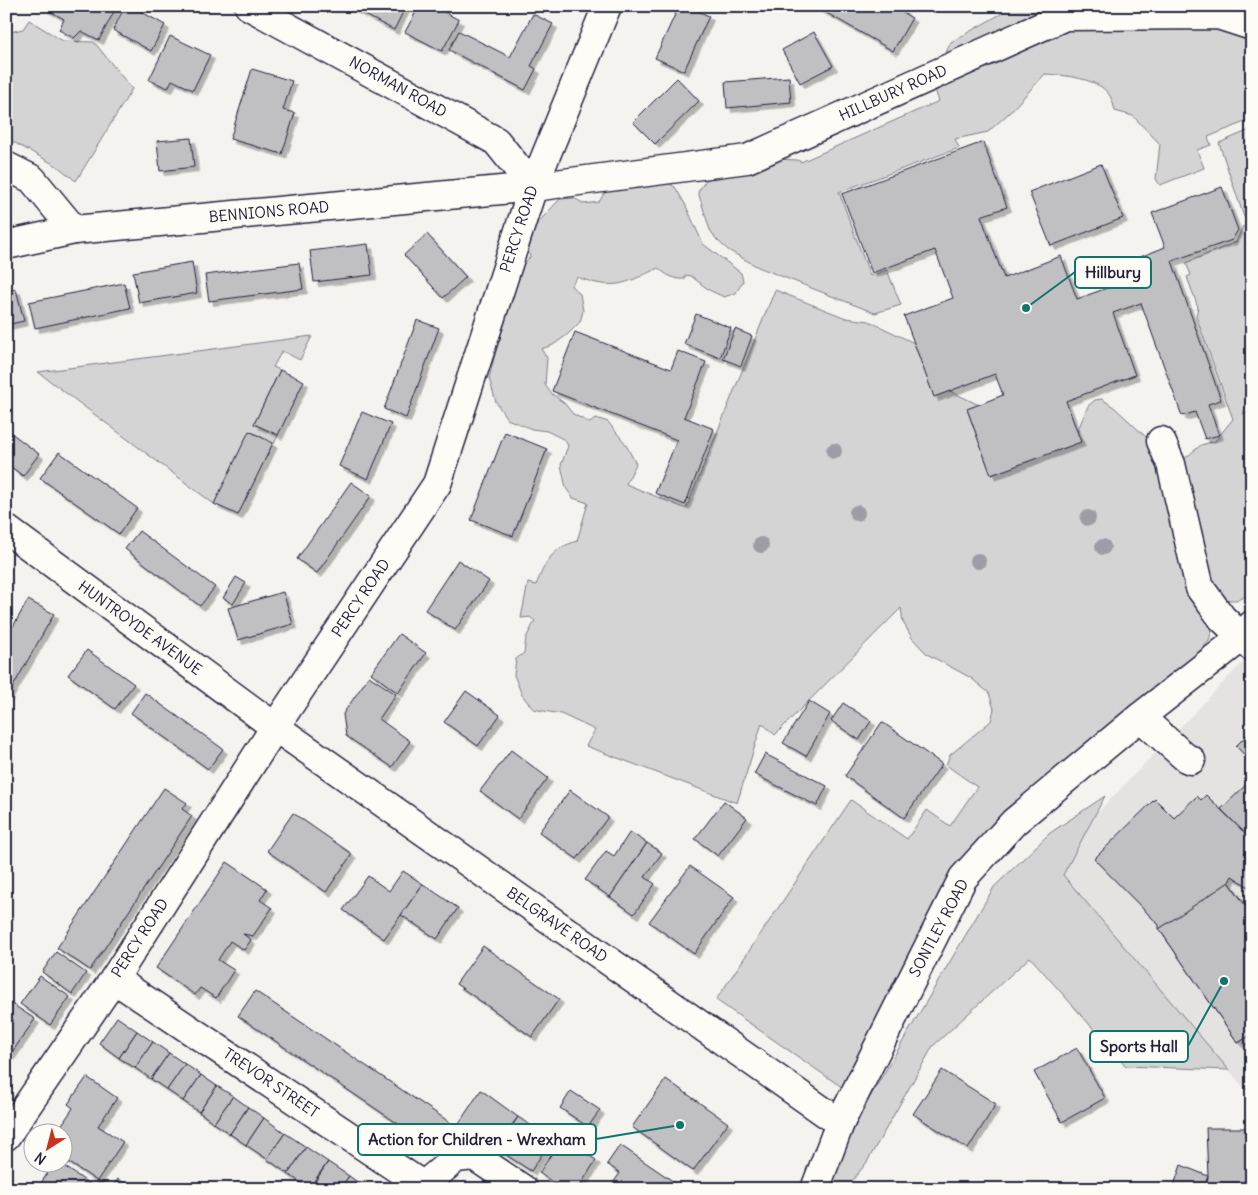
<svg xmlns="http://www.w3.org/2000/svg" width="1258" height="1195" viewBox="0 0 1258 1195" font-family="Delius,sans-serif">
<defs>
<filter id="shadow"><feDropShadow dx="4.5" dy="4.5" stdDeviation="0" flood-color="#0004"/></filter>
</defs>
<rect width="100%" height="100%" fill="#f4f3ef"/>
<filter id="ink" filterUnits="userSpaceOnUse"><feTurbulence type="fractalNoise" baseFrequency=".02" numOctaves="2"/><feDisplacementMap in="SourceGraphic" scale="10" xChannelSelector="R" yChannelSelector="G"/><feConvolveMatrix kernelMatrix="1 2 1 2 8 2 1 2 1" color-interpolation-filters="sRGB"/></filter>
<g filter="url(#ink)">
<path fill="#e4e3e2" d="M1252,653v444l-190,-222 35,-62z"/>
<g fill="#d5d4d5" stroke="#7c7b88">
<path d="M1001,6h251v113l-44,18 3,8 -14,5 7,18 -44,17 -4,-6 4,-35 -27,-28 -18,-5c-1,-4 -2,-10 -5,-15 -10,-18 -47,-21 -65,-22l-36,39 -21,19 -33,7 4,9 -120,44 31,84 17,-6 14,35 -26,8 -117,-46 -30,-17 -11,-10 -7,-10 -12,-38 8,-12 17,-6 54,-15 20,1 4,2 138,-61c-2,-4 -4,-11 -4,-16 0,-5 13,-39 16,-43l50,-28z"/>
<path d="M29,20l34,21 31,1 38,47 -56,92 -19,-15 -51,-28v-105l17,-4z"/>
<path d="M1252,129v95l-8,-7 -25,-74z"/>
<path d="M659,177l16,10 10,17 18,40 38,29 2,8 -7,12 -12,4 -15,-7 -18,-14 -6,-1v4c-12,1 -18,-4 -27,-11 -33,16 -44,23 -81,9l-6,9 9,8 3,17 -3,11 -13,13 -14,10 -12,4 6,9 -2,27 7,9 12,9 9,11 17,9 6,-5 12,4 17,21 11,21 -10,20 60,25 89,-219 71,28 23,3 45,22 20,53 16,-5 29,14 -12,4 24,66 28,-11 58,-32 11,-26 7,-6 7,-1 13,9 45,42 53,176 -4,15 -33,35 -162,138 -168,276 -130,-90 135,-200 56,39 20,-29 23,16 27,-39 -31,-22 4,-10 41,-34 3,-12 -5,-16 -18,-15 -44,-24 -15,-16 -9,-16 -2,-14 -126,127 -13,-12 -25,80 -151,-57 9,-16 -34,-16 -28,-5 -11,-14 -8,-20 2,-16 8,-6 2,-15 9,-17 -5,-4 -9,1 7,-35 8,2c10,-24 15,-36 41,-44l11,-38 -15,-5 -7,-10 -5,-23 7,-19 -3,-6 -18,-9 -15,-2 -25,-10 -11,-17 -7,-24 8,-32 4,-8 -8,-11 28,-60 9,-10 -3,-14 6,-15 27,-29 14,-1 10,6 15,-2 8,-13z"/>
<path d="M1243,226l9,8v155l-9,25 9,-3v180c-15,12 -18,10 -36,6l-33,-137 18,-15 14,-4 18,-22 -37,-103 2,-9 -11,-30 4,-2 -5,-12 50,-21z"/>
<path d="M312,336l-12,24 -18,-9 -9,16 7,3 -26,54 24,11 -4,9 -24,-13 -36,73 -176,-132z"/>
<path d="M1105,796l-42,79 166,195 -103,-4 -96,-109 -97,89 -66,116 -21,27h-16l21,-60 143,-242 56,-54z"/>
</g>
<g fill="#c0bfc2" stroke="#22223b" filter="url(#shadow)">
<path d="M45,6h72l-18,34 -18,-9 -7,7 -15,-8 5,-11 -20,-11z"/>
<path d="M125,6h6l34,19 -14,26 -38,-21z"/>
<path d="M348,6h58l-12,24z"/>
<path d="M419,6h14l26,14 -17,31 -37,-19z"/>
<path d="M679,6h7l23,10 -25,55 -29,-13z"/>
<path d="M819,6h41l8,5 3,-5h20l21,12 -19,33 -75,-43z"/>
<path d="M533,14l20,10 -22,42 5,3 -11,21 -76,-40 10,-19 51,26z"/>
<path d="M814,32l19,34 -33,17 -18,-33z"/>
<path d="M170,36l40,19 -17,35 -21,-10 -4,8 -19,-8z"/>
<path d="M252,69l40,12 -9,29 12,3 -13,41 -52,-15z"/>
<path d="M789,77l2,25 -64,6 -2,-26z"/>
<path d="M677,78l22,23 -44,43 -22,-22z"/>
<path d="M191,138l3,29 -34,4 -3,-30z"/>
<path d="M983,142l24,65 -26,9 23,62 57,-22 16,43 63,-23 -7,-16 32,-13 -13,-34 70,-26 16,43 -6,10 -60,21 49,139 -13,4 11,31 -14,4 -10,-27 -13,4 -41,-113 -28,10 22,62 -69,26 15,41 -90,33 -24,-66 36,-14 -8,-21 -61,23 -30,-81 49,-18 -18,-48 -63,23 -30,-79z"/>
<path d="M1101,164l22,54 -72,28 -22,-54z"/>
<path d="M427,234l39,43 -23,21 -39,-43z"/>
<path d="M368,244l4,31 -58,7 -4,-31z"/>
<path d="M192,262l5,31 -58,10 -6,-31z"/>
<path d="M299,263l4,26 -94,12 -4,-26z"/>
<path d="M124,283l6,25 -95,20 -6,-26z"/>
<path d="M16,289l8,32 -18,4v-34z"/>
<path d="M696,314l35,14 -11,30 -36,-14z"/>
<path d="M417,320l22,8 -33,90 -22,-9z"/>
<path d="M735,329l17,7 -11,30 -18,-7z"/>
<path d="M575,332l96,37 7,-18 28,11 -22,55 30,12 -29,76 -30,-12 22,-53 -125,-49z"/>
<path d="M280,370l24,11 -26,54 -24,-11z"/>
<path d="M362,412l29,12 -23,55 -29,-13z"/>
<path d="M6,429l33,25 -16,22 -17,-13z"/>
<path d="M249,431l24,12 -35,72 -24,-11z"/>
<path d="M505,432l42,17 -34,87 -42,-16z"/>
<path d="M59,452l78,56 -18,26 -79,-56z"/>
<path d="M351,482l20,14 -54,77 -20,-14z"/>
<path d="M139,531l76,56 -15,19 -75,-57z"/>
<path d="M458,560l31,21 -34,49 -30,-20z"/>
<path d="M236,577l10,6 -13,21 -10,-6z"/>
<path d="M283,592l10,32 -55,16 -10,-32z"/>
<path d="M28,600l26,14 -47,83 -1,-58z"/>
<path d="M399,634l27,19 -28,40 -27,-20z"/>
<path d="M87,650l47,34 -19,25 -47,-34z"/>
<path d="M369,676l27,18 -17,25 31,22 -18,26 -46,-31 -3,-22z"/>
<path d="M466,691l34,24 -22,31 -34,-24z"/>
<path d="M145,693l78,56 -15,20 -77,-56z"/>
<path d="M809,701l21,13 -24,42 -23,-13z"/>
<path d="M843,703l28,18 -12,19 -28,-19z"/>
<path d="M882,722l60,42 -38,54 -59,-42z"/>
<path d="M1252,730v33l-16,-17z"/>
<path d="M511,750l37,28 -30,41 -38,-28z"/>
<path d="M765,754l62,32 -10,20 -63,-32z"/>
<path d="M1252,779v61l-31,-31z"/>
<path d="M164,788l23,15 -5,6 10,7 -102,154 -33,-22z"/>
<path d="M570,790l38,27 -31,42 -38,-27z"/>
<path d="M1206,795l46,45v6l-8,7 8,7v29l-20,-13 -3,6 23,33v119l-14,9 -79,-114v-4l-65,-66 61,-60 19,19 23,-22 4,4z"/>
<path d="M724,801l23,17 -29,38 -23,-17z"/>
<path d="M293,813l59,41 -26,38 -59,-41z"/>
<path d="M630,832l17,11 -37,54 -25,-17 21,-29 8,5z"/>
<path d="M647,843l15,10 -17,24 10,7 -21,30 -24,-17z"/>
<path d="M227,862l40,27 -7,11 12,8 -19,28 -10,-2 8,6 -7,10 -14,-9 -12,19 16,10 -18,28 -16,-10 -5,7 -39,-27z"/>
<path d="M690,866l44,31 -40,57 -45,-32z"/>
<path d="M403,871l20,13 -39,55 -41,-29 25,-34 21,15z"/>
<path d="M1229,882l23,33v119l-14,9 -79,-114z"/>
<path d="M423,884l35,24 -21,31 -36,-24z"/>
<path d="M483,946l76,53 -27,38 -76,-53z"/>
<path d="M56,952l30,21 -14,21 -30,-22z"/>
<path d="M40,976l30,21 -20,28 -30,-21z"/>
<path d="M255,991l196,132 -17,25 -196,-132z"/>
<path d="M6,1000l29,19 -29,42z"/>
<path d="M117,1017l20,14 -18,27 -20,-15z"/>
<path d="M137,1031l16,11 -18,26 -16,-10z"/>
<path d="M153,1042l16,11 -18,26 -16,-11z"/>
<path d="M1077,1048l28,50 -43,24 -28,-50z"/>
<path d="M169,1053l16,11 -18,26 -16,-11z"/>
<path d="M185,1064l16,11 -18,26 -16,-11z"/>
<path d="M942,1070l54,34 -28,45 -55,-35z"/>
<path d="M201,1075l16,11 -18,26 -16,-11z"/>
<path d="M87,1077l30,21 -19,28 25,16 -26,39 -35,-23v-26h-5l16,-24 -5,-4z"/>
<path d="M666,1079l62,44 -35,48 -61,-44z"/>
<path d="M217,1086l16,10 -19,27 -15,-11z"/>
<path d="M481,1090l37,27 -23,30 -36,-24z"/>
<path d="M571,1091l29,19 -12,17 -28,-19z"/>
<path d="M233,1096l15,11 -18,27 -16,-11z"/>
<path d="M248,1107l16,11 -18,27 -16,-11z"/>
<path d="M518,1117l34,22 -21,32 -34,-22z"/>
<path d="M264,1118l21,15 -18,26 -21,-14z"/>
<path d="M1206,1128h46v54l-45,1 1,-7z"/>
<path d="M285,1133l21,14 -18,27 -21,-15z"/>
<path d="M562,1138l34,22 -18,29h-15l-24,-16z"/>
<path d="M620,1145l60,41 -2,3h-69l11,-16 -13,-9z"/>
<path d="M306,1147l22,15 -19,26 -21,-14z"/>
<path d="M55,1162h3l33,23 -3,4h-51z"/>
<path d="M328,1162l21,14 -9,13h-30z"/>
<path d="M1181,1165l27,11 -5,13 -30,-1z"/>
<path d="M349,1176l18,13h-27z"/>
<path d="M118,1179l16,10h-23z"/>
</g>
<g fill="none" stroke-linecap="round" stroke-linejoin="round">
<defs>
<g id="minor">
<path d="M249,6l247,135 37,46"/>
<path d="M6,166l26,13 42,51"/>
<path d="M6,245l68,-15 459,-43 214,-28 318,-143 153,-1 34,11"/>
<path d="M1161,441l10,23 29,124 22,30 30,29"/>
<path d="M6,529l269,198 565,396"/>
<path d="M1140,717l46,41 5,2"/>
<path d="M114,979l314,210"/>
<path d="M6,1136l108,-157 161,-252 162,-243 96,-297 74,-181"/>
<path d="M424,1185l32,-27 18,-2 49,33"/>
<path d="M815,1189l25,-66 123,-245 51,-56 126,-105 102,-80 10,-12"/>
</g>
</defs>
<use href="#minor" stroke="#22223b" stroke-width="31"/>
<use href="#minor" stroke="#fdfcf7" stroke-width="28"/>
</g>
<g fill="#9e9da5">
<circle cx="834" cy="451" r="8"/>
<circle cx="857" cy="513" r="8"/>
<circle cx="1088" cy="518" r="8"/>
<circle cx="761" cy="545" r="8"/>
<circle cx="1103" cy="547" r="8"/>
<circle cx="978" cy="561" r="8"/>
</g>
</g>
<g text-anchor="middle" stroke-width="4" stroke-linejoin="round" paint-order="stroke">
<g font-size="15" fill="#22223b" stroke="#fdfcf7">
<text transform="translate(398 87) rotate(29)" y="5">NORMAN ROAD</text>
<text transform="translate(893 93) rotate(-24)" y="5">HILLBURY ROAD</text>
<text transform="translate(269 212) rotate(-5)" y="5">BENNIONS ROAD</text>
<text transform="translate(519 229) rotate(-72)" y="5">PERCY ROAD</text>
<text transform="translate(361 598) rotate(-56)" y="5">PERCY ROAD</text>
<text transform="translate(140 628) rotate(36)" y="5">HUNTROYDE AVENUE</text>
<text transform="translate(557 925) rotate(35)" y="5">BELGRAVE ROAD</text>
<text transform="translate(939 928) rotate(-62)" y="5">SONTLEY ROAD</text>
<text transform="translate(140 938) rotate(-57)" y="5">PERCY ROAD</text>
<text transform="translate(271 1083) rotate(34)" y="5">TREVOR STREET</text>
</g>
</g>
<path fill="none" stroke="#0f766e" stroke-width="2" d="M1026 308L1075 272M1224 981L1188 1046M680 1125L596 1139"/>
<g fill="#0f766e" stroke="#fdfcf7" stroke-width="2">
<circle cx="1026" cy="308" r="5"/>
<circle cx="1224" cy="981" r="5"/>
<circle cx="680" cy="1125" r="5"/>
</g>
<g fill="#fdfcf7" stroke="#0f766e" stroke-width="2">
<rect x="1075" y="257" width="76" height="31" rx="5"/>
<rect x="1090" y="1031" width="98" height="31" rx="5"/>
<rect x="358" y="1124" width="238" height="31" rx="5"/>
</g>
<g font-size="16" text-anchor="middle" font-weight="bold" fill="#22223b">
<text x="1113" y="278">Hillbury</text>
<text x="1139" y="1052">Sports Hall</text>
<text x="477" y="1145">Action for Children - Wrexham</text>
</g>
<rect width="1258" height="1195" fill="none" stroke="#fdfcf7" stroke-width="25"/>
<rect x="12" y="12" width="1233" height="1170" fill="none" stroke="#22223b" stroke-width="2" filter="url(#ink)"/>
<g transform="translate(48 1148) rotate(216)"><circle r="24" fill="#fdfcf7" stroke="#a5a5ac"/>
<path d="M0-4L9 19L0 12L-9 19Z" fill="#c8321e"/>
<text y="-8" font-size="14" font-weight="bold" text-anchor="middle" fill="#22223b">N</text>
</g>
</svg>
